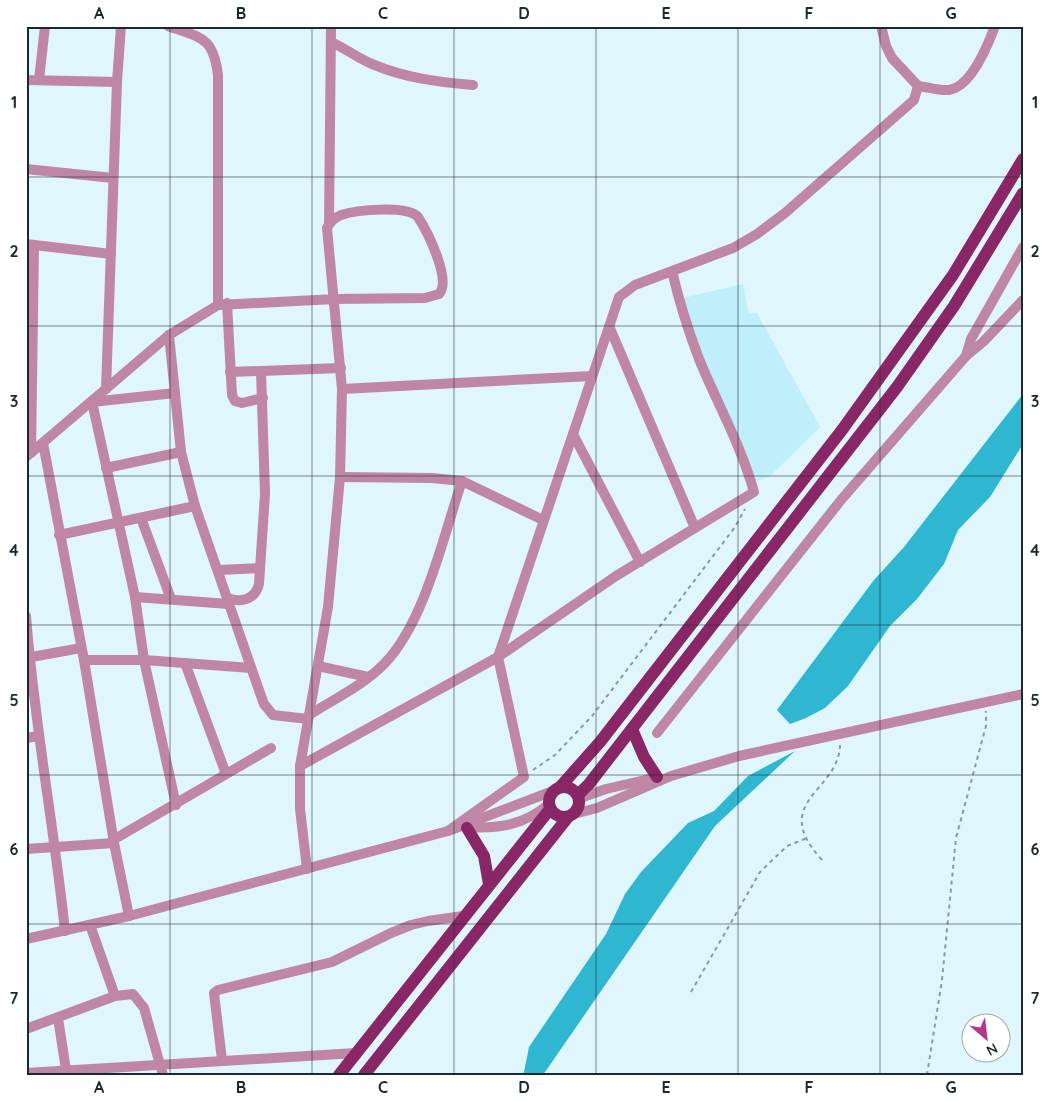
<svg xmlns="http://www.w3.org/2000/svg" width="1049" height="1101" viewBox="0 0 1049 1101" font-family="Quicksand,sans-serif">
<rect width="100%" height="100%" fill="#dff6fc"/>
<path fill="#beeffb" d="M743,284l6,30 8,-1 63,114 -51,50 -12,4 -48,-107 -15,-37 -11,-39z"/>
<g fill="#2fb6d1">
<path d="M1023,394v50l-33,53 -32,33 -14,34 -27,35 -27,27 -42,60 -23,22 -19,10 -16,6 -13,-14 97,-130 30,-33z"/>
<path d="M795,751l-80,75 -172,249h-22l3,-3 5,-25 77,-113 19,-40 16,-22 47,-49 26,-12 34,-35z"/>
</g>
<g fill="none" stroke-linecap="round" stroke-linejoin="round">
<g stroke="#889ba0" stroke-width="2" stroke-dasharray="4 4" stroke-linecap="butt">
<path d="M533,770l22,-15 37,-39 143,-189 10,-18"/>
<path d="M822,860c-54,-59 17,-68 18,-115"/>
<path d="M691,992l69,-120 27,-26 20,-8"/>
<path d="M927,1075l15,-95 14,-142 30,-112v-15"/>
</g>
<g stroke="#bf87a5" stroke-width="10">
<path d="M168,26c33,12 45,10 50,49v230"/>
<path d="M331,42c14,6 26,16 41,22 33,14 66,18 101,21"/>
<path d="M26,80l91,2"/>
<path d="M39,80l6,-54"/>
<path d="M918,86c10,1 21,5 31,4 22,-3 39,-45 46,-64"/>
<path d="M26,169l87,9"/>
<path d="M329,224l2,-198"/>
<path d="M26,244l85,10"/>
<path d="M227,303l5,92 3,6 7,2 21,-5"/>
<path d="M609,326l86,202"/>
<path d="M169,335l12,117 14,54 65,187 4,11 9,11 35,4"/>
<path d="M966,356l17,-14 40,-42"/>
<path d="M230,372l111,-4"/>
<path d="M106,389l11,-307 4,-56"/>
<path d="M342,389l250,-13"/>
<path d="M175,393l-83,9 43,195 9,63 32,145"/>
<path d="M573,434l67,128"/>
<path d="M43,443l41,217 30,183 15,73"/>
<path d="M31,453l3,-208"/>
<path d="M26,457l143,-122 49,-30 117,-6 90,-1 14,-4c13,-14 -12,-63 -21,-77 -11,-12 -62,-7 -77,-2 -7,3 -11,7 -14,13l15,161 -2,88 -12,130 -28,159v43l7,60"/>
<path d="M106,468l75,-16"/>
<path d="M340,477l92,1 30,3 81,39"/>
<path d="M141,518l30,81"/>
<path d="M59,535l136,-29"/>
<path d="M219,570l41,-2"/>
<path d="M135,597l94,7"/>
<path d="M227,598c14,5 28,2 32,-14l6,-90 -4,-123"/>
<path d="M26,616c8,106 28,210 39,315"/>
<path d="M26,658l55,-10"/>
<path d="M84,660h60l107,8"/>
<path d="M185,663l41,111"/>
<path d="M318,666l50,11"/>
<path d="M309,715c25,-16 55,-30 76,-52 40,-42 58,-126 77,-182"/>
<path d="M657,733l184,-233 125,-144 5,-17 52,-92"/>
<path d="M26,738l12,-2"/>
<path d="M300,766l198,-109 118,-81 138,-84c-13,-47 -37,-89 -55,-133 -11,-29 -20,-58 -27,-88"/>
<path d="M580,798l26,-9 52,-12"/>
<path d="M574,814l23,-6 74,-32 68,-20 284,-62"/>
<path d="M467,827c32,2 57,-2 82,-23"/>
<path d="M448,831l76,-54 -26,-120 121,-360 16,-12 98,-37 24,-14 28,-21 129,-113 4,-14 -26,-28 -6,-12 -5,-20"/>
<path d="M113,840l158,-92"/>
<path d="M26,849l88,-6"/>
<path d="M90,925l25,71"/>
<path d="M26,939l103,-23 319,-85 105,-40"/>
<path d="M58,1018l8,52"/>
<path d="M26,1029l89,-33 18,-2 11,14 19,67"/>
<path d="M222,1060l-8,-67 4,-3 114,-28 59,-29 20,-8 17,-4 35,-5"/>
<path d="M26,1073l330,-20"/>
</g>
<g stroke="#892665" stroke-width="12">
<path d="M632,729l12,28 13,20"/>
<path d="M561,786l39,-44 242,-312 111,-155 70,-116"/>
<circle cx="564" cy="802" r="15"/>
<path d="M579,794l10,-10 308,-397 57,-81 69,-113"/>
<path d="M467,828l17,28 5,28"/>
<path d="M339,1075l211,-266"/>
<path d="M364,1075l204,-258"/>
</g>
</g>
<path fill="none" stroke="#1a292d" stroke-width="1" stroke-opacity="0.55" d="M170,26v1049M312,26v1049M454,26v1049M596,26v1049M738,26v1049M880,26v1049M26,177h997M26,326h997M26,476h997M26,625h997M26,775h997M26,924h997"/>
<rect width="1049" height="1101" fill="none" stroke="#ffffff" stroke-width="55"/>
<g transform="translate(986 1038) rotate(152)"><circle r="24" fill="#ffffff" stroke="#a3a9ab"/>
<path d="M0-4L9 19L0 12L-9 19Z" fill="#b53887"/>
<text y="-8" font-size="14" font-weight="bold" text-anchor="middle" fill="#1a292d">N</text>
</g>
<rect x="28" y="28" width="994" height="1046" fill="none" stroke="#1a292d" stroke-width="2"/>
<g font-size="16" text-anchor="middle" font-weight="bold" fill="#1a292d">
<text x="99" y="19">A</text>
<text x="241" y="19">B</text>
<text x="383" y="19">C</text>
<text x="524" y="19">D</text>
<text x="666" y="19">E</text>
<text x="809" y="19">F</text>
<text x="951" y="19">G</text>
<text x="14" y="108">1</text>
<text x="1035" y="108">1</text>
<text x="14" y="257">2</text>
<text x="1035" y="257">2</text>
<text x="14" y="407">3</text>
<text x="1035" y="407">3</text>
<text x="14" y="556">4</text>
<text x="1035" y="556">4</text>
<text x="14" y="706">5</text>
<text x="1035" y="706">5</text>
<text x="14" y="855">6</text>
<text x="1035" y="855">6</text>
<text x="14" y="1004">7</text>
<text x="1035" y="1004">7</text>
<text x="99" y="1093">A</text>
<text x="241" y="1093">B</text>
<text x="383" y="1093">C</text>
<text x="524" y="1093">D</text>
<text x="666" y="1093">E</text>
<text x="809" y="1093">F</text>
<text x="951" y="1093">G</text>
</g>
</svg>
